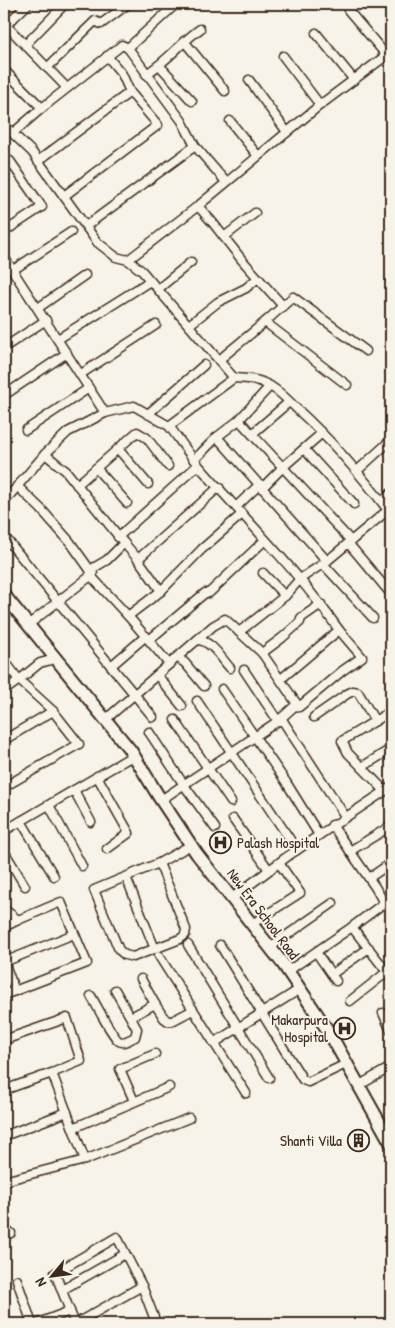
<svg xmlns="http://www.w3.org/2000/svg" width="395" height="1328" viewBox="0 0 395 1328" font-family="'Patrick Hand',sans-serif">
<rect width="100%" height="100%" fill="#f7f3e8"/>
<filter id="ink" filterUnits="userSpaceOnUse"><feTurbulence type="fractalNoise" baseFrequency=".02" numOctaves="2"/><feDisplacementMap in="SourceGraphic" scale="10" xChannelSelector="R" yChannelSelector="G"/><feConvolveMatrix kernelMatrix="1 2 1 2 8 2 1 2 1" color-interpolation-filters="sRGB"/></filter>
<g filter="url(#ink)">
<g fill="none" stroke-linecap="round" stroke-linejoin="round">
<defs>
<g id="street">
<path d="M387,4l4,3"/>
<path d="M348,10l39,46"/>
<path d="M4,23l63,65"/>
<path d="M6,25l22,-21"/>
<path d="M316,33l38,47"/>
<path d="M184,41l41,50"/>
<path d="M26,44l38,-39"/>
<path d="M128,48l48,-44"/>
<path d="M283,56l37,49"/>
<path d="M160,66l32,35"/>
<path d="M47,68l48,-47 6,3 27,-20"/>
<path d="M4,70l38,38"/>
<path d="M146,74c21,-12 35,-32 54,-45"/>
<path d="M249,80l38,52"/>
<path d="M230,121l28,35"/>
<path d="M4,125l28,27 65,90 19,15 12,3 14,11 92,107"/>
<path d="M13,133l29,-25 80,-63 6,3 54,73 13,25"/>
<path d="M38,161l92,-69"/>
<path d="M64,196l94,-71 -28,-33 -8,-18 -15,-18"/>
<path d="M198,206l122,-101 71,-53"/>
<path d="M86,226l109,-80 31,36"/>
<path d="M4,232l38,-25 -32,-46"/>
<path d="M224,237l31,-24"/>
<path d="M4,257l101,156"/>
<path d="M128,260l70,-54 15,17 29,37 41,46"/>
<path d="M13,270l58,-38"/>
<path d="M158,289l33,-27"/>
<path d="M38,308l47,-33"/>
<path d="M265,322l28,-25 73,54"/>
<path d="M189,325l29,-23 28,-14 12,-10"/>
<path d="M58,339l92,-58"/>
<path d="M8,345l38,-25"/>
<path d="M219,360l46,-38 82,63"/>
<path d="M81,374l75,-49"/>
<path d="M6,394l61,-41"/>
<path d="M148,414l56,-49"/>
<path d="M239,420l112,121"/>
<path d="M169,426c10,13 19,27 30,40 47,54 99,105 140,164"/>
<path d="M26,430l63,-42"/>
<path d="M252,434l37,-32"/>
<path d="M217,437l110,124 61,-51"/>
<path d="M118,449l30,35"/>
<path d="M304,449l50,55"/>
<path d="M45,454l21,17 58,72 -17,17 -17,10"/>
<path d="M194,460l23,-23 22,-17 31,-34"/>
<path d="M96,468l31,35"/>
<path d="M357,471l34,-31"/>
<path d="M77,485l60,-53 10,6 21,28"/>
<path d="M17,486l24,23 29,33 23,32 -65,51"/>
<path d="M263,487l20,-20 39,-34"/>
<path d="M4,502l41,-48 23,-22 37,-19 29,-7 35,20 65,-48c10,1 21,0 30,5 12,5 23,16 33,26 35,32 65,67 94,105"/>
<path d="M382,502l9,-9"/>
<path d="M236,507l24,-23"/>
<path d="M4,536l149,181"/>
<path d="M118,537l80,-72"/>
<path d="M124,543l14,16 81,-72"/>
<path d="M348,543l43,51"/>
<path d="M138,559l23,32 41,-42 40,-35"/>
<path d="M324,565l49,53"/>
<path d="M263,573l22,23 15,-17 27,-18"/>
<path d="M90,575l38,41 41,48"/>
<path d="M128,616l33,-25"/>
<path d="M239,632l46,-36"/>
<path d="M149,640l56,-47h4l56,-53"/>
<path d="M197,640l16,-14 12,-7 37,34 37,54 43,-36 20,-14 -23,-27 -58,49"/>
<path d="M262,653l20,-15 18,-16 1,-4 20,-14"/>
<path d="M177,657l8,6 19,23"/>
<path d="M4,660l15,20 34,31 26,33 -75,43"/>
<path d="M111,666l35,-30"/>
<path d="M244,670l34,51 19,-17"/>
<path d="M157,675l25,31"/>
<path d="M222,689l64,93 33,53"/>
<path d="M4,691l15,-11 21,-17 15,-4"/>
<path d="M197,701l100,149"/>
<path d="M314,717l33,-23 6,-3 5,1 17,29 -33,20 6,12 37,38"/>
<path d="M105,720l92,-80c14,0 24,18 33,28"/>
<path d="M175,720l56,82"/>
<path d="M375,721l16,-10"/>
<path d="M149,732l35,53 31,43"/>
<path d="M4,740l49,-29"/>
<path d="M362,767l29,-18"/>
<path d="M97,776l32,57 -22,16"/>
<path d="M74,790l17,32"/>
<path d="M161,800l117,-79h5l62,95"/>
<path d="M49,805l33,61"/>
<path d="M233,819l36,51"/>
<path d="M21,821l33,55"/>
<path d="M332,825l43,62 9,16 -32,24"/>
<path d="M4,831l130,-76"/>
<path d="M4,851l21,35"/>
<path d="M350,851l41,-25"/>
<path d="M159,863l27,66 -1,6 -5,4 -47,18 -8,-2 -6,-5 -25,-60 65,-27 32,-18"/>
<path d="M126,877l29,72"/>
<path d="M369,878l22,-15"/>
<path d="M232,898l56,-42 103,-69"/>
<path d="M4,909l14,11 43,-18 26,61 -83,32"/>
<path d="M252,924l48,-31 -21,-30"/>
<path d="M4,927l14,-7"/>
<path d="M188,945l81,133"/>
<path d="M220,945l83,135 5,2 38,-18"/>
<path d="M270,947l63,-44"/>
<path d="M316,952l20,29"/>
<path d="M159,956l87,137"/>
<path d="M4,962l70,-28"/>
<path d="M4,962l11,29"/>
<path d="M288,971l64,-44 35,45 -37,29"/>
<path d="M332,974l37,-26"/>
<path d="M141,979l14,25"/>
<path d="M91,996c5,8 22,42 28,45 5,3 11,-2 16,-4l2,-8 -22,-39"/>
<path d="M383,1013l8,18"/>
<path d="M131,1017l24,-13 9,14 4,3h4l21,-11"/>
<path d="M4,1040l63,-22 14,43 -29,12"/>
<path d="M214,1043l86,-54"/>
<path d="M358,1086l33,-19"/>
<path d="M4,1090l48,-17 33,87 -81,21"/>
<path d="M134,1101l-14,-32 35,-15"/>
<path d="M73,1128l96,-41"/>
<path d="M4,1136l63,-24"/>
<path d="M85,1160l104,-42"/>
<path d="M4,1236l7,-3"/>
<path d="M17,1280l15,44"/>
<path d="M62,1290l63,-36"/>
<path d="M36,1324l34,-13"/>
<path d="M75,1324l-20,-51 62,-36 25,49 13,34 -7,4"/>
<path d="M75,1324l67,-38"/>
</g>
<path id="secondary" d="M4,595l127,156 28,46 38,57 86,110 46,68 62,111"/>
</defs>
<use href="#street" stroke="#3b2a1e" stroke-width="11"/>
<use href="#secondary" stroke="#3b2a1e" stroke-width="15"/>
<use href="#street" stroke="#f7f3e8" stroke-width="8"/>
<use href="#secondary" stroke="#f7f3e8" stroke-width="11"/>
</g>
</g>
<defs>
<symbol id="hospital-ring" viewBox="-11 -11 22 22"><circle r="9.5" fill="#f7f3e8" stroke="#3b2a1e" stroke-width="1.5"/><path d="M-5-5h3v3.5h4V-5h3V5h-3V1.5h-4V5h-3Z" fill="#3b2a1e"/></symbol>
<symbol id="building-ring" viewBox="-11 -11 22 22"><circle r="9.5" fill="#f7f3e8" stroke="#3b2a1e" stroke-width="1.5"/><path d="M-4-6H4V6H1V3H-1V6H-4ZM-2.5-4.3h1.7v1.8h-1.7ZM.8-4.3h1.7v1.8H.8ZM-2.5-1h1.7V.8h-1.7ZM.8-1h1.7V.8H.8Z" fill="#3b2a1e"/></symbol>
</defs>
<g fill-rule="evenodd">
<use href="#hospital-ring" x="208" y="830" width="25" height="25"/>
<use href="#hospital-ring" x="332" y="1016" width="25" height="25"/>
<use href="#building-ring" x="346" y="1128" width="25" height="25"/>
</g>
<g text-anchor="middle" stroke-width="4" stroke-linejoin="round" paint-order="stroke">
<g font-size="15" fill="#3b2a1e" stroke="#f7f3e8" text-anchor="end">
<text x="237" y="848" text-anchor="start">Palash Hospital</text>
<text x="328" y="1025">Makarpura<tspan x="328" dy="17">Hospital</tspan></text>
<text x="342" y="1146">Shanti Villa</text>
</g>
<g font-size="15" fill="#3b2a1e" stroke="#f7f3e8">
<text transform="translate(263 914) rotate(53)" y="5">New Era School Road</text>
</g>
</g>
<rect width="395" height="1328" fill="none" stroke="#f7f3e8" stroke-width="20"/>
<rect x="10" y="10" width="375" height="1308" fill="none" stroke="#3b2a1e" stroke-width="2" filter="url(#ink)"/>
<g transform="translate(52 1276) rotate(241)" stroke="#f7f3e8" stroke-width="4" paint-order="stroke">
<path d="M0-4L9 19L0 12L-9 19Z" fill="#3b2a1e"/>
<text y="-8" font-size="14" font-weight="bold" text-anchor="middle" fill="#3b2a1e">N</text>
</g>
</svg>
